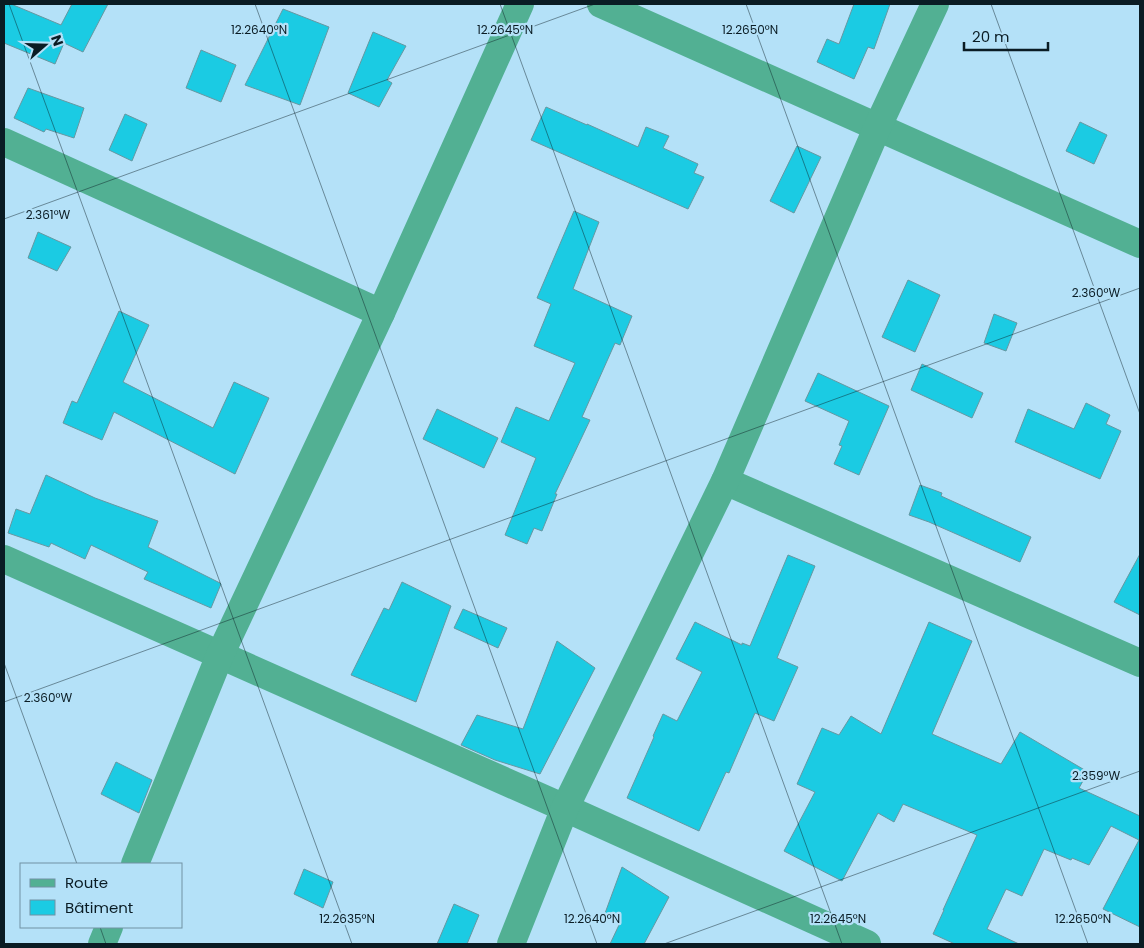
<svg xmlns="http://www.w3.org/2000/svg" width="1144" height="948" viewBox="0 0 1144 948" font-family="Poppins,sans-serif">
<rect width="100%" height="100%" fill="#b4e1f8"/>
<g fill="#1bcbe3" stroke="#6598a2">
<path d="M4,4h7l50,21 11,-21h36l-25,48 -19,-9 -9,21 -51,-21z"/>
<path d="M854,4h36l-16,45 -6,-2 -14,32 -37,-17 10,-23 12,5z"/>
<path d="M283,9l46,18 -29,78 -55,-20z"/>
<path d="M373,32l33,14 -19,34 5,3 -13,24 -31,-14z"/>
<path d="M201,50l35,15 -15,37 -35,-14z"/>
<path d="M28,88l56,20 -10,30 -28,-9 -2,3 -30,-14z"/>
<path d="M546,107l41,18v-1l51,23 8,-20 23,9 -6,12 35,16 -4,9 10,4 -16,32 -157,-69z"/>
<path d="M125,114l22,10 -15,37 -23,-11z"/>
<path d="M1080,122l27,13 -13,29 -28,-13z"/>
<path d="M797,146l24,11 -27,56 -24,-12z"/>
<path d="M574,211l25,11 -26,67 59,27 -12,29 -5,-2 -33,74 8,3 -35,74h2l-15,37 -8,-3 -7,16 -22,-9 31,-77 -35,-16 15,-35 33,14 26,-58 -41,-17 17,-42 -14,-6z"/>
<path d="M38,232l33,15 -14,24 -29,-13z"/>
<path d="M908,280l32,15 -25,57 -33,-15z"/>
<path d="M119,311l30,14 -26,57 90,46 21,-46 35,16 -34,76 -121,-62 -12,28 -39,-17 9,-22 5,2z"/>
<path d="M994,314l23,9 -11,28 -22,-8z"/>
<path d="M922,364l61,29 -11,25 -61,-28z"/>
<path d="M818,373l71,33 -30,69 -25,-11 8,-18 -3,-1 10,-24 -44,-20z"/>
<path d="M1086,403l24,12 -4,9 15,7 -21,48 -85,-37 13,-33 46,20z"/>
<path d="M437,409l61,29 -14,30 -61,-29z"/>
<path d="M46,475l49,23 63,23 -10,26 72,36 1,1 -10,24 -67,-29 4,-7 -57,-27 -6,14 -34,-16 -2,4 -41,-14 8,-24 14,5z"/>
<path d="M920,485l22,8 -1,3 90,41 -11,25 -91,-40 -20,-7z"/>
<path d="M1140,554v61l-26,-13z"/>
<path d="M788,555l27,11 -38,92 21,9 -24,54 -19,-8 -26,60 -3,-1 -27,59 -72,-33 27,-61 -1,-1 10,-22 14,7 25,-49 -26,-13 19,-37 47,23v-2l8,3z"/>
<path d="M402,582l49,24 -35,96 -65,-27 33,-67 5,2z"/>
<path d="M463,609l44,19 -9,20 -44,-20z"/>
<path d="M929,622l43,19 -40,93 69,30 19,-32 68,40 -9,16 61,28v111l-37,-18 36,-69 -28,-14 -22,39 -17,-7 -1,2 -27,-11 -22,47 -16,-7 -19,40 32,15h-64l-22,-10 11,-24h-1l34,-75 -74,-31 -9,18 -16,-9 -36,68 -58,-30 31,-59 -18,-8 25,-56 17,7 12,-19 30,18z"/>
<path d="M557,641l38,27 -55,106 -45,-14 -34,-15 16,-30 46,14z"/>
<path d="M116,762l36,18 -13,33 -38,-19z"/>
<path d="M622,867l47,30 -25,47h-34l9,-19 -15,-9z"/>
<path d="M304,869l29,13 -10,26 -29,-14z"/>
<path d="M454,904l25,11 -12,29h-30z"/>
</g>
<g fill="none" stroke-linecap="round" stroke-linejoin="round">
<g stroke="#52b093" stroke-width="28">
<path d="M601,4l539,240"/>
<path d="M4,142l377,171"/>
<path d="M725,481l415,182"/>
<path d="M4,559l561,249 302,136"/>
<path d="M135,864l85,-209 161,-342 139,-309"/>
<path d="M102,944l7,-17"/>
<path d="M511,944l54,-136 160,-327 153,-355 57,-122"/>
</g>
</g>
<path fill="none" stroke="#0a1c24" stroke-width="1" stroke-opacity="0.45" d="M9,4l343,940M255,4l342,940M500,4l342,940M746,4l342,940M991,4l149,410M4,219l591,-215M4,663l73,201M4,702l1136,-414M100,927l6,17M664,944l476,-173"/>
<g font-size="12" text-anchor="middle" fill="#0a1c24" stroke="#b4e1f8" stroke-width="4.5" stroke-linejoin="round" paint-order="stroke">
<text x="259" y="34">12.2640°N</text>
<text x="505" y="34">12.2645°N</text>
<text x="750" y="34">12.2650°N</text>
<text x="48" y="219">2.361°W</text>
<text x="1096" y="297">2.360°W</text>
<text x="48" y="702">2.360°W</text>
<text x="1096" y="780">2.359°W</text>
<text x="347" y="923">12.2635°N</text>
<text x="592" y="923">12.2640°N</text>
<text x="838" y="923">12.2645°N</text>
<text x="1083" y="923">12.2650°N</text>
</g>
<rect width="1144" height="948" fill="none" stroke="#0a1c24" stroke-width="10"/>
<rect x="20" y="863" width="162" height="65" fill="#b4e1f8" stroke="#7092a3"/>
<rect x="30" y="879" width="25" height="8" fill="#52b093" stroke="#7092a3"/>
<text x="65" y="888" font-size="15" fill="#0a1c24">Route</text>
<rect x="30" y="900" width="25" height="15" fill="#1bcbe3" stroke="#7092a3"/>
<text x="65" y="913" font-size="15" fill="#0a1c24">Bâtiment</text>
<g transform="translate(45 45) rotate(70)" stroke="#b4e1f8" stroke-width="4" paint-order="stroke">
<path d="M0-4L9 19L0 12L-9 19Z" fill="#0a1c24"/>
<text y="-8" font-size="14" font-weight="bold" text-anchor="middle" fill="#0a1c24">N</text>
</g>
<path d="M964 42v8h84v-8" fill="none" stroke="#0a1c24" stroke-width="2.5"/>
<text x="972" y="42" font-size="15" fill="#0a1c24" stroke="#b4e1f8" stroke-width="4" paint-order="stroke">20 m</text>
</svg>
